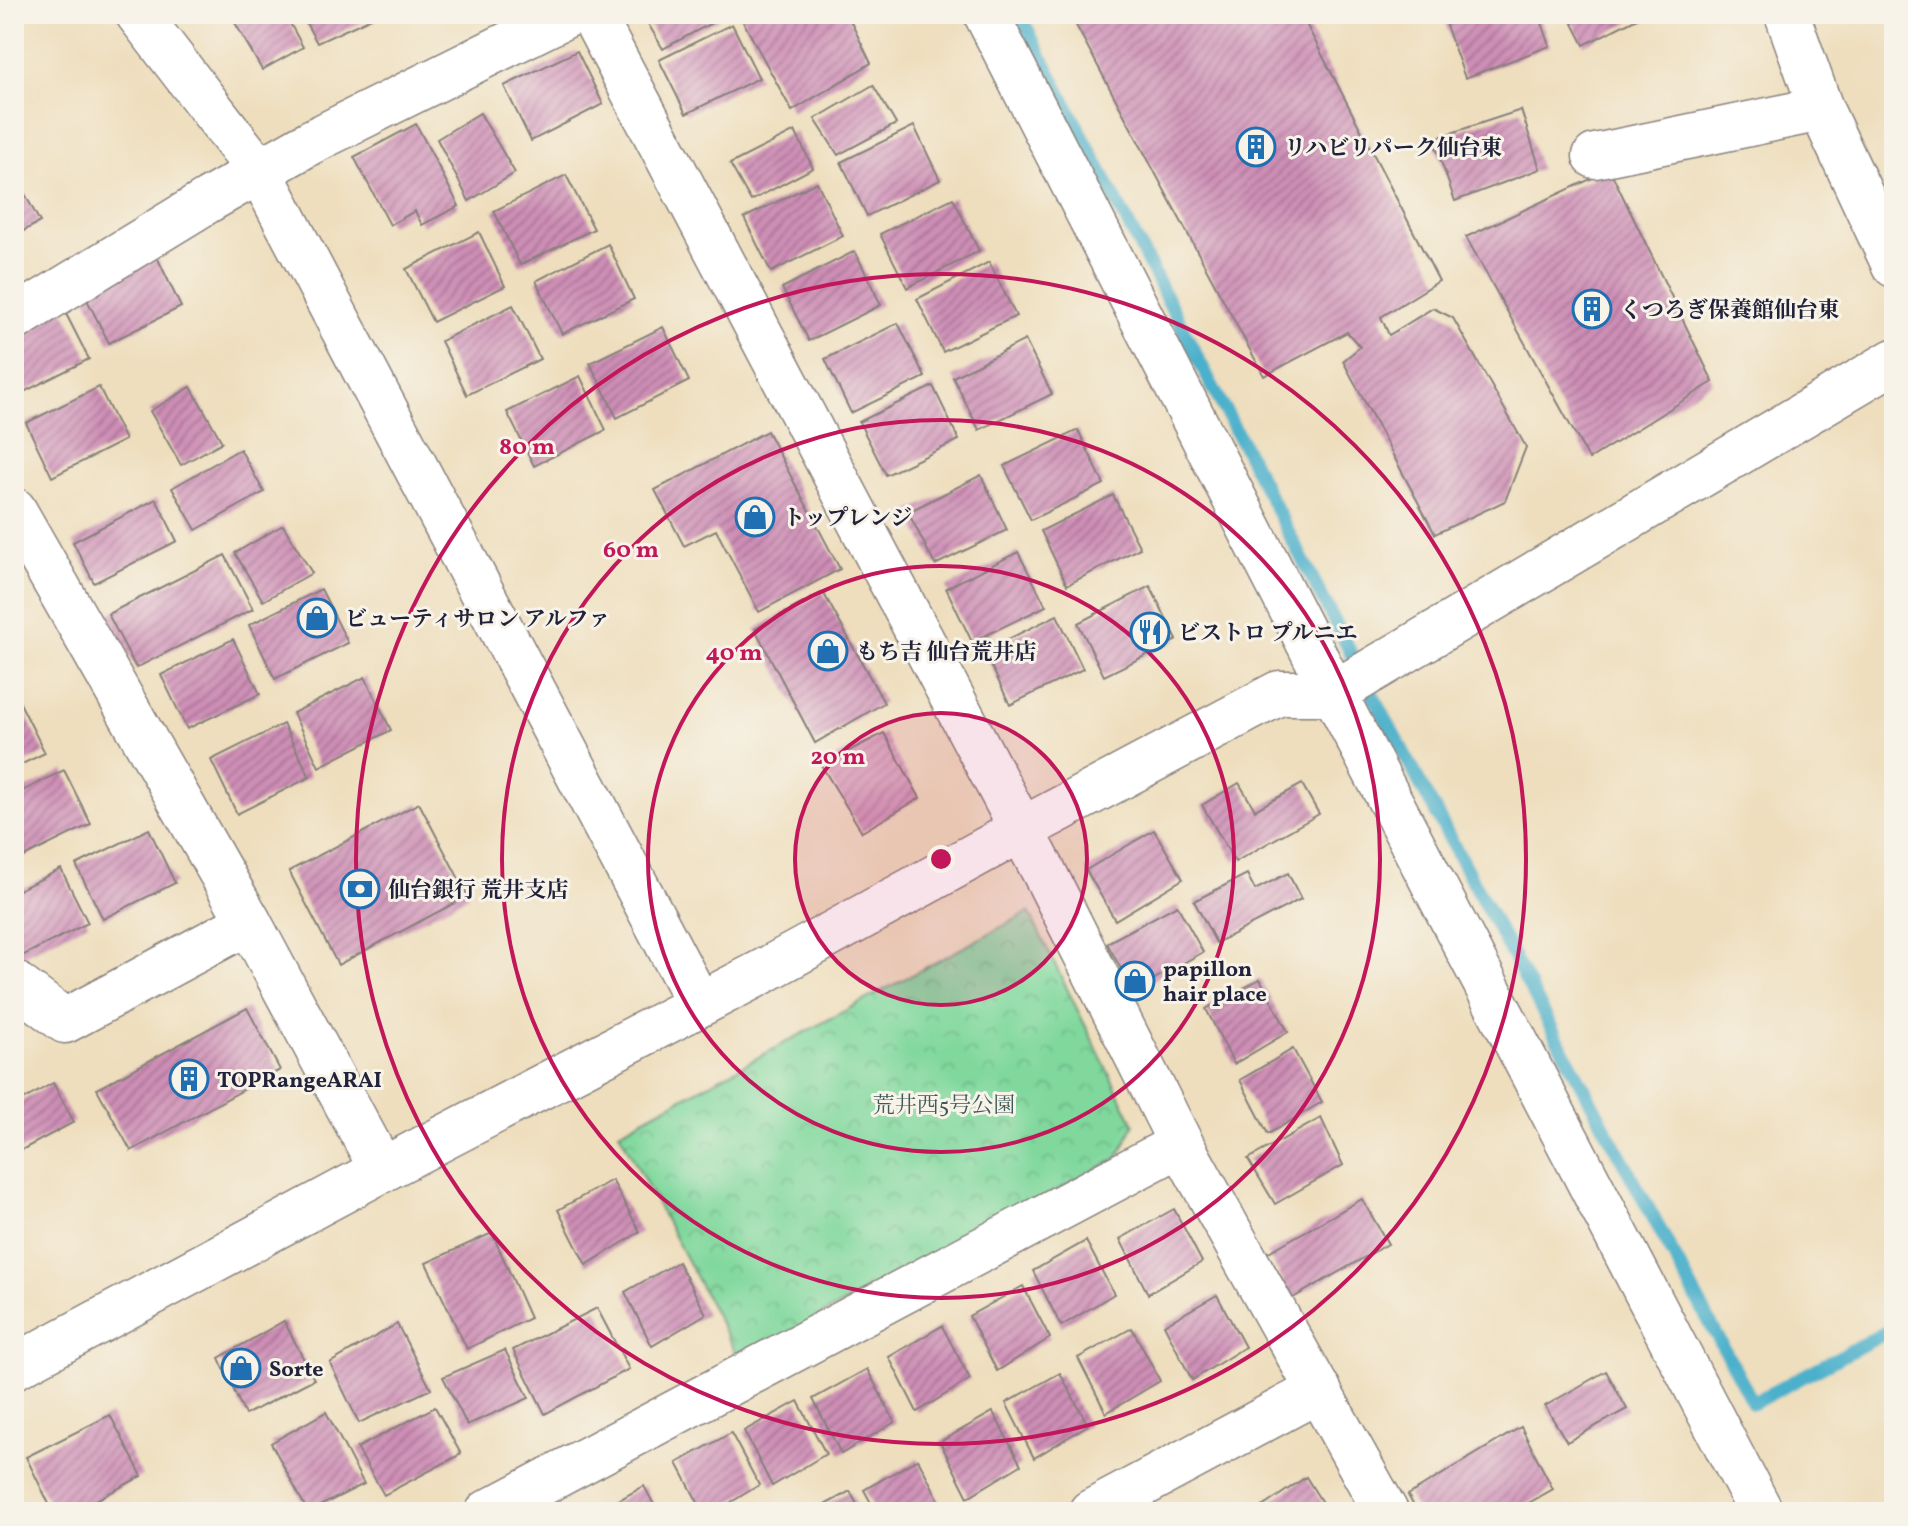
<svg xmlns="http://www.w3.org/2000/svg" width="1908" height="1526" viewBox="0 0 1908 1526" font-family="Vollkorn,'Noto Serif JP',serif">
<defs>
<pattern id="park-crowns" width="20" height="18" patternUnits="userSpaceOnUse" patternTransform="scale(2)"><rect width="20" height="18" fill="#80d89d"/><path d="M2 6a3 3 0 1 1 6 0M12 15a3 3 0 1 1 6 0" fill="none" stroke="#6eb988"/></pattern>
<pattern id="building-hatch" width="6" height="6" patternUnits="userSpaceOnUse" patternTransform="scale(2)"><rect width="6" height="6" fill="#ce8eb6"/><path d="M-1 1l2-2M0 6l6-6M5 7l2-2" fill="none" stroke="#a77495"/></pattern>
</defs>
<rect width="100%" height="100%" fill="#f7f3e8"/>
<filter id="ink" filterUnits="userSpaceOnUse"><feTurbulence type="fractalNoise" baseFrequency=".0125" numOctaves="2"/><feDisplacementMap in="SourceGraphic" scale="16" xChannelSelector="R" yChannelSelector="G"/><feConvolveMatrix kernelMatrix="1 2 1 2 8 2 1 2 1" color-interpolation-filters="sRGB"/></filter>
<filter id="wash" filterUnits="userSpaceOnUse"><feTurbulence type="fractalNoise" baseFrequency=".006" numOctaves="4" result="noise"/><feDisplacementMap in="SourceGraphic" scale="32" xChannelSelector="R" yChannelSelector="G"/><feGaussianBlur stdDeviation="1.8" result="paint"/><feColorMatrix in="noise" values="0 0 0 0 0 0 0 0 0 0 0 0 0 0 0 0 0 1.4 0 .05"/><feComposite in="paint" operator="in"/></filter>
<g filter="url(#wash)">
<rect width="100%" height="100%" fill="#eedebd"/>
<path fill="url(#park-crowns)" stroke="#517d6c" stroke-width="2" d="M1029,912l105,212 -16,34 -379,201 -120,-227z"/>
<g fill="none" stroke-linecap="round" stroke-linejoin="round">
<path stroke="#4cb0cb" stroke-width="14" d="M1019,14l358,689 376,700 141,-75"/>
</g>
<g id="blocks">
<g fill="url(#building-hatch)">
<path d="M230,14h55l18,33 -41,23z"/>
<path d="M301,14h79l-63,29z"/>
<path d="M717,14l2,5 -56,30 -20,-34z"/>
<path d="M739,14h108l24,49 -79,48z"/>
<path d="M1070,14h231l138,267 -58,36 8,18 44,-27 20,10 73,129 -21,54 -70,33 -92,-173 17,-14 -13,-15 -83,44z"/>
<path d="M1451,14h88l11,32 -85,32 -22,-61z"/>
<path d="M1568,14h77l-61,31z"/>
<path d="M732,24l27,54 -73,36 -27,-54z"/>
<path d="M577,51l26,53 -72,37 -27,-55z"/>
<path d="M873,85l23,39 -58,31 -23,-36z"/>
<path d="M1521,110l19,59 -85,32 -22,-62z"/>
<path d="M480,113l35,60 -46,28 -32,-62z"/>
<path d="M416,124l43,82 -37,19 -7,-14 -25,14 -36,-68z"/>
<path d="M914,126l26,54 -73,36 -26,-54z"/>
<path d="M795,131l18,37 -62,33 -21,-37z"/>
<path d="M1610,170l103,212 -124,77 -123,-222z"/>
<path d="M14,174l26,48 -26,14z"/>
<path d="M566,175l28,54 -74,36 -26,-54z"/>
<path d="M817,182l26,54 -72,36 -27,-54z"/>
<path d="M953,198l26,53 -72,37 -27,-54z"/>
<path d="M479,232l26,54 -72,36 -27,-53z"/>
<path d="M608,244l26,55 -72,35 -26,-53z"/>
<path d="M855,251l26,54 -72,36 -27,-53z"/>
<path d="M155,253l26,54 -72,36 -27,-53z"/>
<path d="M989,262l27,54 -73,36 -26,-53z"/>
<path d="M513,305l27,54 -73,36 -26,-54z"/>
<path d="M62,306l27,53 -73,37 -2,-66z"/>
<path d="M898,323l27,54 -74,36 -26,-54z"/>
<path d="M663,327l26,54 -72,37 -27,-55z"/>
<path d="M1025,340l27,54 -73,36 -26,-53z"/>
<path d="M580,376l26,54 -72,36 -27,-54z"/>
<path d="M933,386l26,54 -73,35 -27,-53z"/>
<path d="M99,387l26,53 -73,37 -26,-54z"/>
<path d="M191,387l31,55 -41,23 -31,-54z"/>
<path d="M1078,430l26,54 -73,36 -27,-54z"/>
<path d="M767,431l73,138 -81,43 -43,-82 -32,16 -29,-56z"/>
<path d="M240,449l24,43 -68,38 -24,-42z"/>
<path d="M981,475l26,55 -72,35 -27,-53z"/>
<path d="M1113,495l27,53 -73,37 -26,-54z"/>
<path d="M156,499l21,42 -83,42 -21,-41z"/>
<path d="M283,525l29,48 -49,28 -28,-48z"/>
<path d="M1018,552l28,54 -74,36 -26,-54z"/>
<path d="M225,555l28,54 -117,59 -28,-54z"/>
<path d="M1150,586l27,54 -73,36 -26,-53z"/>
<path d="M321,589l27,54 -73,36 -26,-54z"/>
<path d="M823,592l61,111 -69,40 -60,-114z"/>
<path d="M1057,615l26,54 -73,36 -26,-54z"/>
<path d="M233,639l27,55 -73,35 -26,-54z"/>
<path d="M365,677l26,53 -72,37 -26,-54z"/>
<path d="M18,699l27,54 -31,15v-67z"/>
<path d="M283,724l27,53 -73,37 -26,-54z"/>
<path d="M884,733l36,65 -58,34 -41,-67z"/>
<path d="M64,770l27,54 -73,36 -4,-8v-57z"/>
<path d="M1239,783l16,27 47,-26 17,30 -84,48 -33,-57z"/>
<path d="M419,803l49,93 -130,69 -49,-94z"/>
<path d="M149,829l26,54 -72,36 -27,-54z"/>
<path d="M1154,830l29,49 -68,41 -29,-50z"/>
<path d="M61,869l27,54 -74,37v-68z"/>
<path d="M1288,873l13,26 -85,44 -22,-42 53,-27 8,16z"/>
<path d="M1177,905l26,47 -70,39 -26,-48z"/>
<path d="M1260,979l28,53 -54,32 -28,-55z"/>
<path d="M247,1008l33,62 -149,81 -34,-62z"/>
<path d="M1293,1049l29,53 -54,32 -28,-54z"/>
<path d="M53,1083l21,39 -60,32v-49z"/>
<path d="M1321,1118l22,47 -68,39 -27,-45z"/>
<path d="M612,1180l28,52 -54,33 -28,-55z"/>
<path d="M1362,1199l26,45 -95,54 -26,-45z"/>
<path d="M1174,1209l28,53 -54,32 -28,-55z"/>
<path d="M492,1233l38,85 -63,31 -41,-86z"/>
<path d="M1086,1241l28,53 -53,32 -28,-55z"/>
<path d="M678,1262l28,52 -54,32 -27,-54z"/>
<path d="M1023,1286l27,52 -53,33 -28,-55z"/>
<path d="M1217,1295l28,52 -53,33 -28,-55z"/>
<path d="M597,1308l32,61 -84,45 -32,-64z"/>
<path d="M284,1321l30,58 -69,36 -26,-57z"/>
<path d="M397,1324l34,65 -72,34 -29,-60z"/>
<path d="M942,1326l28,53 -53,33 -28,-55z"/>
<path d="M1132,1328l28,53 -54,32 -28,-55z"/>
<path d="M505,1350l24,48 -62,27 -24,-48z"/>
<path d="M867,1369l28,53 -54,32 -28,-55z"/>
<path d="M1606,1371l21,38 -60,33 -22,-36z"/>
<path d="M1060,1373l28,52 -54,33 -28,-55z"/>
<path d="M798,1401l28,53 -54,32 -28,-55z"/>
<path d="M435,1407l26,47 -77,41 -27,-47z"/>
<path d="M326,1412l38,72 -56,28 -37,-69z"/>
<path d="M993,1412l28,53 -53,32 -28,-55z"/>
<path d="M110,1415l32,61 -69,36h-20l-27,-55z"/>
<path d="M1521,1427l32,62 -40,23h-96l-9,-17z"/>
<path d="M731,1433l28,52 -44,27h-12l-26,-49z"/>
<path d="M918,1459l27,53h-69l-12,-22z"/>
<path d="M1306,1477l22,35h-73z"/>
<path d="M644,1486l14,26h-61z"/>
<path d="M850,1491l11,21h-49z"/>
</g>
</g>
</g>
<g filter="url(#ink)">
<use href="#blocks" fill-opacity="0" stroke="#88807c" stroke-width="2"/>
<g fill="none" stroke-linecap="round" stroke-linejoin="round">
<defs>
<g id="minor">
<path d="M138,14l122,158 439,832"/>
<path d="M592,14l452,858 137,272"/>
<path d="M986,14l348,679 427,819"/>
<path d="M1787,14l34,95 73,156"/>
<path d="M1595,156l226,-47"/>
<path d="M14,319l195,-119 102,-58 258,-128"/>
<path d="M14,510l235,412"/>
<path d="M14,983l51,38 184,-99 133,248"/>
<path d="M14,1367l368,-197 380,-198 259,-142 258,-137h55l560,-332"/>
<path d="M488,1512l693,-368 205,368"/>
<path d="M1091,1512l228,-122"/>
</g>
</defs>
<use href="#minor" stroke="#88807c" stroke-width="47"/>
<use href="#minor" stroke="#fff" stroke-width="44"/>
</g>
</g>
<circle cx="941" cy="859" r="146" fill="#c2185b" fill-opacity=".12"/>
<g fill="none" stroke="#c2185b" stroke-width="4">
<circle cx="941" cy="859" r="146"/>
<circle cx="941" cy="859" r="293"/>
<circle cx="941" cy="859" r="439"/>
<circle cx="941" cy="859" r="585"/>
</g>
<defs>
<symbol id="building-ring" viewBox="-11 -11 22 22"><circle r="9.5" fill="#f7f3e8" stroke="#1f6fb2" stroke-width="1.5"/><path d="M-4-6H4V6H1V3H-1V6H-4ZM-2.5-4.3h1.7v1.8h-1.7ZM.8-4.3h1.7v1.8H.8ZM-2.5-1h1.7V.8h-1.7ZM.8-1h1.7V.8H.8Z" fill="#1f6fb2"/></symbol>
<symbol id="shop-ring" viewBox="-11 -11 22 22"><circle r="9.5" fill="#f7f3e8" stroke="#1f6fb2" stroke-width="1.5"/><path d="M-5-2.5h2.3a2.7 3.5 0 0 1 5.4 0H5L5.5 6h-11ZM-1.5-2.5h3a1.5 2.3 0 0 0-3 0Z" fill="#1f6fb2"/></symbol>
<symbol id="restaurant-ring" viewBox="-11 -11 22 22"><circle r="9.5" fill="#f7f3e8" stroke="#1f6fb2" stroke-width="1.5"/><path d="M-5-6h1v4h1v-4h1v4h1v-4h1v5L-1.5 .5V6h-2V.5L-5-1ZM5-6V6H3V1.5H1.5Q1.5-4 5-6Z" fill="#1f6fb2"/></symbol>
<symbol id="bank-ring" viewBox="-11 -11 22 22"><circle r="9.5" fill="#f7f3e8" stroke="#1f6fb2" stroke-width="1.5"/><path d="M-6-4H6V4H-6ZM0-2.3a2.3 2.3 0 1 0 0 4.6a2.3 2.3 0 1 0 0-4.6Z" fill="#1f6fb2"/></symbol>
</defs>
<g fill-rule="evenodd">
<use href="#building-ring" x="1234" y="125" width="44" height="44"/>
<use href="#building-ring" x="1570" y="287" width="44" height="44"/>
<use href="#shop-ring" x="733" y="495" width="44" height="44"/>
<use href="#shop-ring" x="295" y="596" width="44" height="44"/>
<use href="#restaurant-ring" x="1128" y="610" width="44" height="44"/>
<use href="#shop-ring" x="806" y="629" width="44" height="44"/>
<use href="#bank-ring" x="338" y="867" width="44" height="44"/>
<use href="#shop-ring" x="1113" y="959" width="44" height="44"/>
<use href="#building-ring" x="167" y="1057" width="44" height="44"/>
<use href="#shop-ring" x="219" y="1346" width="44" height="44"/>
</g>
<g text-anchor="middle" stroke-width="6" stroke-linejoin="round" paint-order="stroke">
<g font-size="22" font-weight="bold" fill="#22223b" stroke="#f7f3e8" text-anchor="start">
<text x="1284" y="155">リハビリパーク仙台東</text>
<text x="1620" y="317">くつろぎ保養館仙台東</text>
<text x="783" y="525">トップレンジ</text>
<text x="345" y="626">ビューティサロン アルファ</text>
<text x="1178" y="640">ビストロ プルニエ</text>
<text x="856" y="659">もち吉 仙台荒井店</text>
<text x="388" y="897">仙台銀行 荒井支店</text>
<text x="1163" y="976">papillon<tspan x="1163" dy="25">hair place</tspan></text>
<text x="217" y="1087">TOPRangeARAI</text>
<text x="269" y="1376">Sorte</text>
</g>
<g font-size="22" fill="#3e5958" stroke="#f7f3e8">
<text x="944" y="1112">荒井西5号公園</text>
</g>
</g>
<circle cx="941" cy="859" r="12" fill="#c2185b" stroke="#f7f3e8" stroke-width="4"/>
<g font-size="24" text-anchor="middle" font-weight="bold" fill="#c2185b" stroke="#f7f3e8" stroke-width="6" stroke-linejoin="round" paint-order="stroke">
<text x="527" y="454">80 m</text>
<text x="631" y="557">60 m</text>
<text x="734" y="660">40 m</text>
<text x="838" y="764">20 m</text>
</g>
<rect width="1908" height="1526" fill="none" stroke="#f7f3e8" stroke-width="48"/>
</svg>
